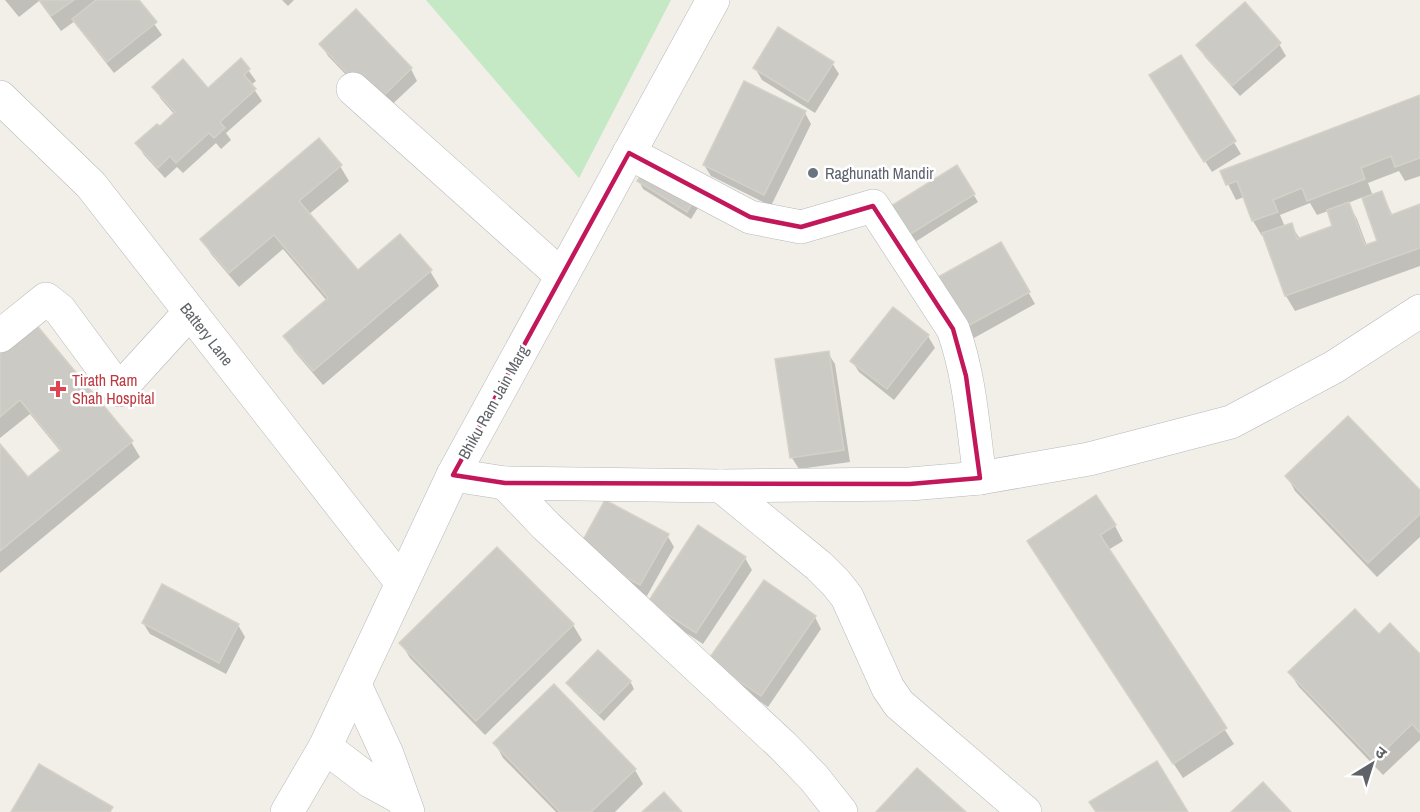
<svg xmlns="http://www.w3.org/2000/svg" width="1420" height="812" viewBox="0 0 1420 812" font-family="'Archivo Narrow','Noto Sans Devanagari',sans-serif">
<rect width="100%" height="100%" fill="#f1efe8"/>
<path fill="#c5e8c5" d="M426,0h245l-92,178z"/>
<g fill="#0003" fill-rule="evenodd">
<path d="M5,0h132l25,35 -48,38 -33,-42 -6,-10 -14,10 -22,-30 -20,16z"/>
<path d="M282,0h12l-6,6z"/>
<path d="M321,44l90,25 6,12 -34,32 -55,-57z"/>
<path d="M1279,44l7,12 -46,40 -35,-39 -7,-12z"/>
<path d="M1181,57l60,97 -29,18 -54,-85z"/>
<path d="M241,60l15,21 -5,4 11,16 -36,32 5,7 -10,9 -5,-6 -33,30 -6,-6 -12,11 -21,-23 -7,-12 23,-15 15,-13 -14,-16 -7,-12 54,3z"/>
<path d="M832,63l7,11 -24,39 -53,-33 -7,-12z"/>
<path d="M1420,97v79l-15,5 -6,-10 -31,12 5,13 8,-4 12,24 27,-10v60l-125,45 -9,-15 -22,-61 -2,1 -9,-15 -9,-24 -8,3 -14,-28zM1363,197l16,45 -12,4 -10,-27 -9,-16zM1310,203l7,12 11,-4 6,16 -34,12 -9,-14 -6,2 -5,-12z"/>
<path d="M805,113l6,11 -40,82 -60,-30 -7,-11z"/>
<path d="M340,166l9,15 -41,34 50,57 72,-1 9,15 -116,99 -29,-34 -9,-15 42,-35 -44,-52 -44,38 -28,-33 -9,-15z"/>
<path d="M957,167l21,35 -63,40 -22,-35z"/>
<path d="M639,181l60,25 -8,13 -48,-30z"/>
<path d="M1001,244l34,60 -61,34 -34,-61z"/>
<path d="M928,336l7,12 -41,52 -35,-28 -7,-11z"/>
<path d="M0,341l131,101 9,15 -140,116v-127l28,33 33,-27 -31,-38 -30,24z"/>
<path d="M828,353l7,11 15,98 -51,7 -7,-11 -16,-97z"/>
<path d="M1287,476l133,17v44l-43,40 -82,-86z"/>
<path d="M1115,526l8,15 -15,9 126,194 -51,34 -146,-222z"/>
<path d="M667,535l7,12 -27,49 -61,-34z"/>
<path d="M497,549l76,76 9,15 -97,95 -75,-77 -9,-15z"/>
<path d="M745,558l7,12 -49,74 -47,-31z"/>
<path d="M815,617l6,12 -53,78 -51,-35z"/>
<path d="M143,623l95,2 7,12 -19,37 -76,-40z"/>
<path d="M1379,636l41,20v84l-37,35 -84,-88 -9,-14z"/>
<path d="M630,681l4,8 -30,32 -31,-30 -5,-8z"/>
<path d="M495,743l140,27 8,14 -28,28h-59l-53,-54z"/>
</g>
<g fill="#cccac5" stroke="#d6d1c6" stroke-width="1.5">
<path d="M39,0h35l-23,16z"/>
<path d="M96,0h43l18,22 -50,40 -35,-43z"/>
<path d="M1245,2l36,41 -49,43 -36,-41z"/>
<path d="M356,9l56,59 -36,35 -57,-59z"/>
<path d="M778,27l56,35 -26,40 -55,-34z"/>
<path d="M1181,55l55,86 -32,21 -55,-87z"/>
<path d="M241,58l9,11 -6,6 12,14 -36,33 5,6 -11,10 -5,-5 -33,30 -6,-7 -12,12 -23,-25 22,-19 3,2 15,-14 -23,-25 31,-28 25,29z"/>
<path d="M744,81l62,30 -42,84 -61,-30z"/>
<path d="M1420,95v63l-25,9 -4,-11 -30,12 4,11 -58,22 -5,-13 -29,12 5,12 -26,9 -15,-40 -11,4 -6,-14z"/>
<path d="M319,138l23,27 -43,36 59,69 42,-36 32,36 -119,101 -30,-35 45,-38 -54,-63 -45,38 -29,-34z"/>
<path d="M957,165l18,29 -66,41 -18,-29z"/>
<path d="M647,167l49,30 -9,15 -50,-31z"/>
<path d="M1382,191l9,24 29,-11v44l-135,48 -23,-63 30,-10 5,16 35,-13 -5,-16 22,-8 16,43 12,-4 -15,-43z"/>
<path d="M1001,242l29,50 -64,35 -28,-50z"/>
<path d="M893,307l36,28 -42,54 -37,-28z"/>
<path d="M29,316l104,125 -133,110v-107l28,33 33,-27 -41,-50 -20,17v-78z"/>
<path d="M829,351l15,99 -54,8 -15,-99z"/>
<path d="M1348,416l72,74v24l-52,49 -83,-87z"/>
<path d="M1096,495l20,30 -16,10 127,193 -54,36 -146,-223z"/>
<path d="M605,500l64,34 -29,51 -63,-34z"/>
<path d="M698,525l48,32 -50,76 -48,-31z"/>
<path d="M497,547l77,77 -98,97 -77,-78z"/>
<path d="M764,580l52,36 -55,80 -53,-36z"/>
<path d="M162,584l77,40 -20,39 -77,-40z"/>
<path d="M1355,609l24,25 11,-11 30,31v79l-8,-9 -38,37 -86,-89z"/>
<path d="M598,650l33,31 -32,33 -33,-31z"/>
<path d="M554,684l82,85 -45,43h-31l-67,-69z"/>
<path d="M1157,761l31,51h-92l-7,-10z"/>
<path d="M39,764l74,43 -3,5h-99z"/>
<path d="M917,768l49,44h-90z"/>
<path d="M1263,782l28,30h-60z"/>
<path d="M664,792l18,20h-40z"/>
</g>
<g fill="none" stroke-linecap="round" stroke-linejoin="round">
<defs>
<g id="minor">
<path d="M353,89l209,187"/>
<path d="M0,97l91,88 311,398"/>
<path d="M629,153l121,64 51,10 72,-21 80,123c17,47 20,99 27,149"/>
<path d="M0,336l46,-37 14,11 59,80 71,-78"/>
<path d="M453,475l52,8 216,3 189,-2 70,-6 109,-19 142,-37 103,-55 86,-56"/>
<path d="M505,483l41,43 237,220 31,32 27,34"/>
<path d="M721,486l98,80 17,17 11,14 41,91 11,16 126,108"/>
<path d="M355,685l32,69 21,58"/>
<path d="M325,747l45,34 31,17"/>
<path d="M287,812l38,-65 128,-272 260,-475"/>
</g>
</defs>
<use href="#minor" stroke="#b5b8bc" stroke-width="34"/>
<use href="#minor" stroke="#fff" stroke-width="33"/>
</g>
<path fill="none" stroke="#c2185b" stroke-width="4.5" stroke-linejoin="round" d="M629,153l121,64 51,10 72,-21 80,123 13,47 14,102 -70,6 -405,-1 -52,-8z"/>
<circle fill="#6b7280" stroke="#fff" stroke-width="2" cx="813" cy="173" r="6"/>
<path fill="#e0444e" stroke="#fff" stroke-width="2" d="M55 380h6v6h6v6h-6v6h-6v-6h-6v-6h6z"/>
<g text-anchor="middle" stroke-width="5" stroke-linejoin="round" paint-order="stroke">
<g font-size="16" fill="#5b616d" stroke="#fff" text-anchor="start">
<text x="825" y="179">Raghunath Mandir</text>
</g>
<g font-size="16" fill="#5f6368" stroke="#fff">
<text transform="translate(207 334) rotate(52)" y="6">Battery Lane</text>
<text transform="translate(493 402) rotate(-61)" y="6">Bhiku Ram Jain Marg</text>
</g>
<g font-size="16" fill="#be3a42" stroke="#fff" text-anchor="start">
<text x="72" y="386">Tirath Ram<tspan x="72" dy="18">Shah Hospital</tspan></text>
</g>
</g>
<g transform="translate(1372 764) rotate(38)" stroke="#ffffff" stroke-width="4.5" paint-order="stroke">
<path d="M0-4.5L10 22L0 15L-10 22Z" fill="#5f6368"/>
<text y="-9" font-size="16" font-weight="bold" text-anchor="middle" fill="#5f6368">उ</text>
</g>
</svg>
